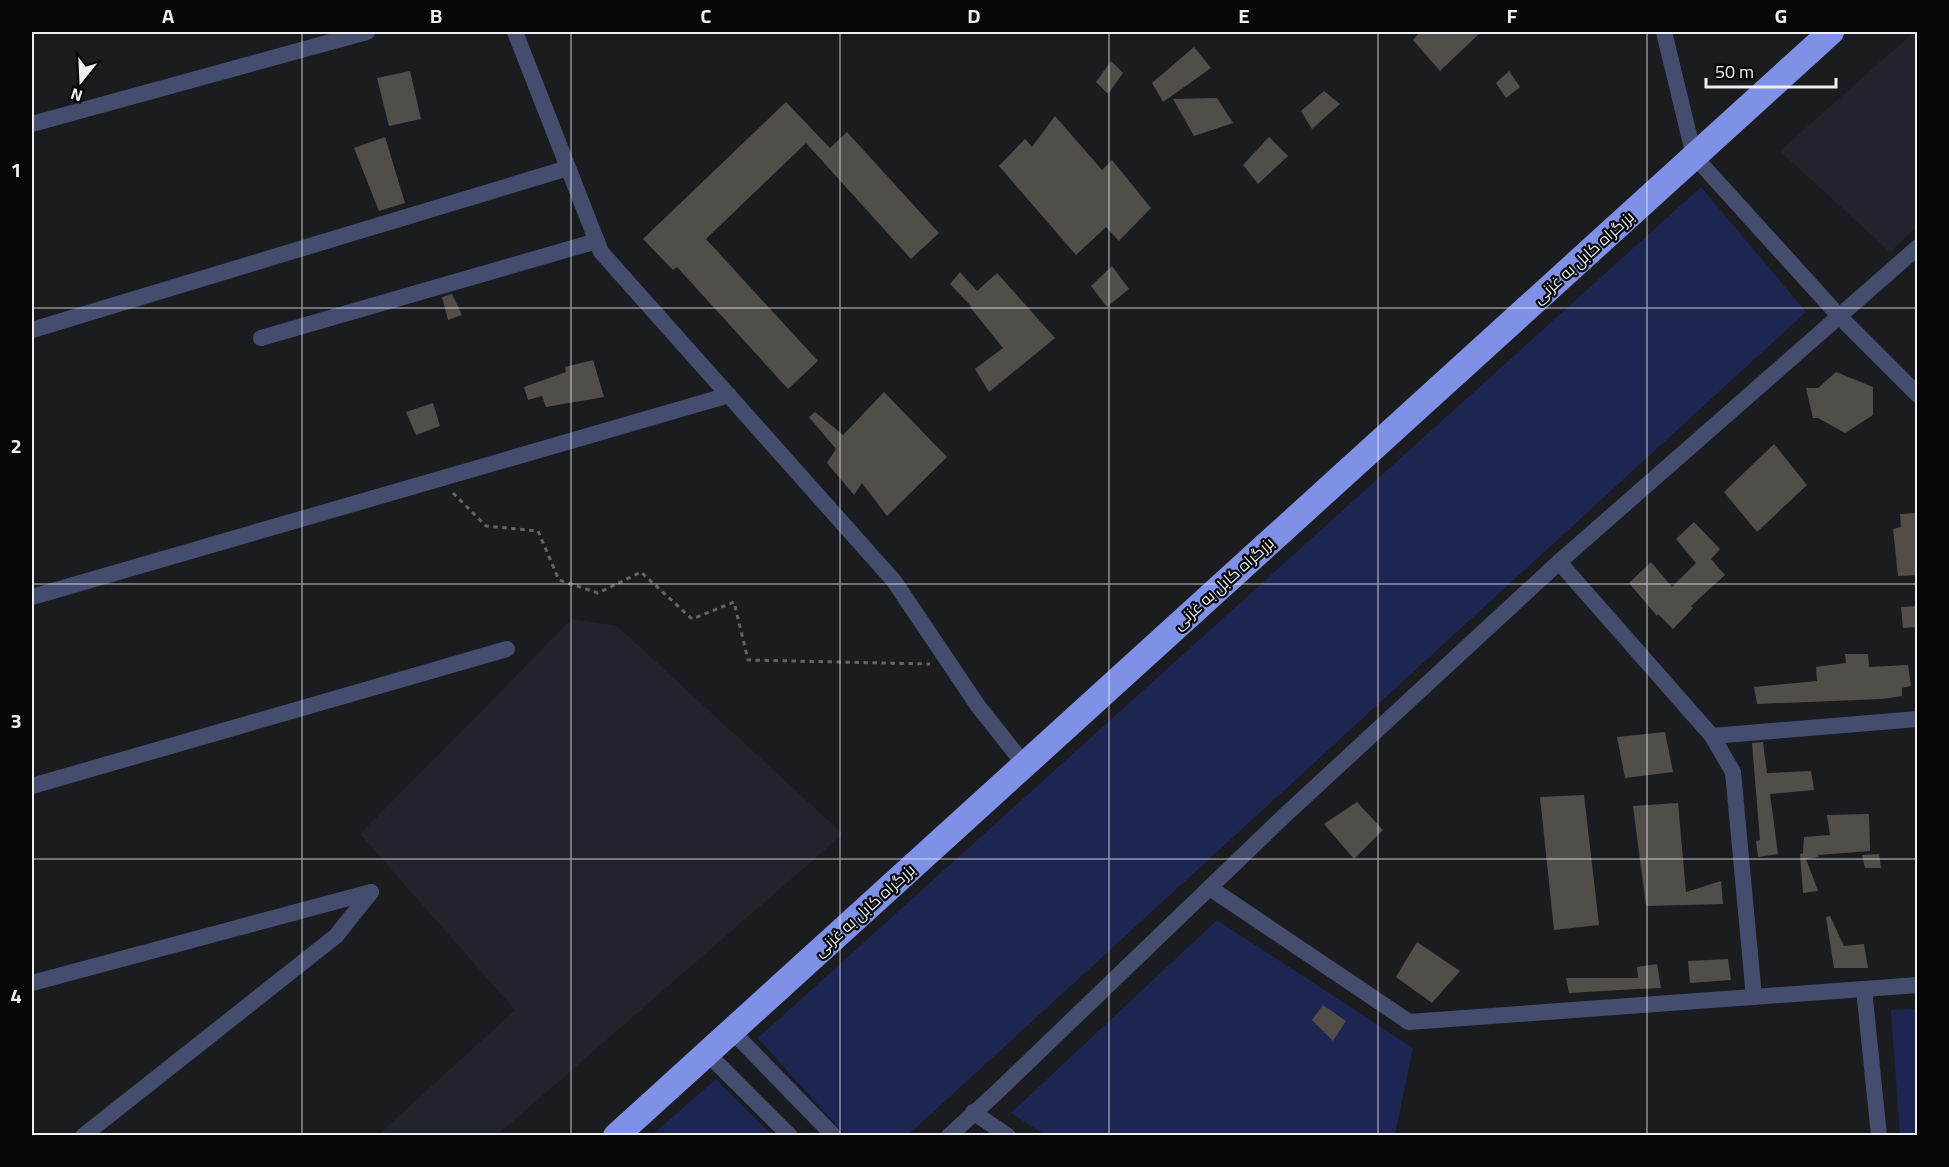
<svg xmlns="http://www.w3.org/2000/svg" width="1949" height="1167" viewBox="0 0 1949 1167" font-family="Georgia,Cairo,serif">
<rect width="100%" height="100%" fill="#1b1c20"/>
<g fill="#21242d">
<path d="M1914,32h4l-1,195 -27,25 -110,-101z"/>
<path d="M572,619l45,7 226,208 -346,301h-119l137,-125 -155,-176z"/>
</g>
<g fill="#1d2552">
<path d="M1701,187l105,125 -898,823h-63l-87,-97z"/>
<path d="M1217,920l196,128 -18,87h-350l-34,-22z"/>
<path d="M1917,1009v126h-17l-9,-125z"/>
<path d="M716,1079l56,56h-120z"/>
</g>
<g fill="#514e4a">
<path d="M1420,32h61l-41,39 -27,-31z"/>
<path d="M1194,47l17,21 -48,34 -11,-19z"/>
<path d="M1111,61l12,12 -15,21 -12,-12z"/>
<path d="M410,71l11,48 -32,7 -12,-48z"/>
<path d="M1509,71l11,16 -14,11 -10,-15z"/>
<path d="M1324,91l16,13 -28,25 -11,-18z"/>
<path d="M1217,98l16,25 -39,13 -21,-37z"/>
<path d="M786,102l44,46 17,-16 92,101 -28,26 -105,-116 -100,96 112,122 -30,28 -111,-122 -4,3 -30,-31z"/>
<path d="M1055,116l47,54 10,-10 39,48 -32,33 -13,-14 -30,28 -77,-89 26,-27 7,8z"/>
<path d="M385,137l20,66 -26,8 -25,-63z"/>
<path d="M1269,137l19,19 -30,28 -15,-19z"/>
<path d="M1112,266l17,23 -22,18 -16,-21z"/>
<path d="M960,272l17,19 20,-18 58,65 -66,54 -14,-23 28,-21 -33,-41 1,-1 -21,-22z"/>
<path d="M452,294l10,21 -14,5 -6,-23z"/>
<path d="M593,360l11,37 -58,10 -4,-11 -14,4 -4,-13 42,-15 -1,-5z"/>
<path d="M1836,372l37,15v28l-28,18 -27,-15h-5l-7,-30h12z"/>
<path d="M884,392l63,65 -60,59 -25,-33 -8,12 -27,-32 9,-14 -27,-32 6,-5 28,23z"/>
<path d="M433,403l7,23 -24,9 -10,-23z"/>
<path d="M1774,444l33,41 -50,47 -33,-40z"/>
<path d="M1917,513v62l-19,1 -5,-47 8,-2 -1,-13z"/>
<path d="M1694,522l26,27 -9,10 14,16 -34,31 2,2 -20,21 -15,-15 -1,2 -28,-33 22,-21 21,25 24,-24 -20,-24z"/>
<path d="M1917,606v21l-14,1 -2,-21z"/>
<path d="M1845,654h23l1,13 39,-2 3,21 -9,2v8l-20,3 -125,5 -3,-17 63,-6 -1,-14 30,-4z"/>
<path d="M1665,732l8,40 -48,6 -8,-41z"/>
<path d="M1763,742l4,31 44,-2 3,19 -44,4 8,60 -20,3 -2,-16 4,-1 -8,-97z"/>
<path d="M1584,795l15,130 -45,5 -14,-133z"/>
<path d="M1357,802l26,28 -29,29 -30,-35z"/>
<path d="M1678,803l8,89 35,-11 2,23 -77,2 -13,-100z"/>
<path d="M1869,814l1,37 -52,4 1,2 -13,2 12,32 -15,2 -3,-39 3,-1 1,-16 26,-2 -3,-20z"/>
<path d="M1879,854l2,14h-16l-3,-13z"/>
<path d="M1830,916l14,30 20,-2 4,24h-34l-8,-51z"/>
<path d="M1417,942l43,29 -28,32 -36,-26z"/>
<path d="M1728,959l3,21 -41,3 -2,-22z"/>
<path d="M1657,964l4,24 -23,1v-8v8l-69,4 -3,-15h72l-1,-11z"/>
<path d="M1323,1005l23,16 -13,20 -21,-21z"/>
</g>
<g fill="none" stroke-linecap="round" stroke-linejoin="round">
<path stroke="#636467" stroke-width="3" stroke-dasharray="4.5 4.5" stroke-linecap="butt" d="M453,493l33,33 52,5 21,49 39,13 43,-21 51,47 42,-17 14,58 182,4"/>
<g stroke="#454d6f" stroke-width="16">
<path d="M515,32l86,220 293,329 84,125 46,58"/>
<path d="M1664,32l30,124 146,161 78,78"/>
<path d="M32,124l335,-92"/>
<path d="M32,330l536,-162"/>
<path d="M261,338l336,-97"/>
<path d="M1559,562l153,174 206,-17"/>
<path d="M32,597l697,-202"/>
<path d="M1712,736l21,36 21,225"/>
<path d="M32,786l475,-137"/>
<path d="M1210,888l199,134 509,-37"/>
<path d="M32,983l339,-91"/>
<path d="M1864,989l15,147"/>
<path d="M731,1030l103,106"/>
<path d="M707,1053l83,83"/>
<path d="M973,1112l35,24"/>
<path d="M83,1136l253,-200 35,-44"/>
<path d="M949,1136l47,-43 287,-276 276,-255 359,-315"/>
</g>
<path stroke="#7e91e6" stroke-width="26" d="M616,1136l1215,-1104"/>
</g>
<path fill="none" stroke="#efeff2" stroke-width="1.5" stroke-opacity="0.55" d="M302,32v1104M571,32v1104M840,32v1104M1109,32v1104M1378,32v1104M1647,32v1104M32,308h1886M32,584h1886M32,859h1886"/>
<g text-anchor="middle" stroke-width="4.5" stroke-linejoin="round" paint-order="stroke">
<g font-size="16" fill="#efeff2" stroke="#060708">
<text transform="translate(1583 257) rotate(-42)" y="6">بزرگراه کابل به غزنی</text>
<text transform="translate(1223 583) rotate(-42)" y="6">بزرگراه کابل به غزنی</text>
<text transform="translate(864 910) rotate(-42)" y="6">بزرگراه کابل به غزنی</text>
</g>
</g>
<rect width="1949" height="1167" fill="none" stroke="#060708" stroke-width="66"/>
<g transform="translate(81 81) rotate(198)" stroke="#060708" stroke-width="4.5" paint-order="stroke">
<path d="M0-4.5L10 22L0 15L-10 22Z" fill="#efeff2"/>
<text y="-9" font-size="16" font-weight="bold" text-anchor="middle" fill="#efeff2">N</text>
</g>
<path d="M1706 78v9h130v-9" fill="none" stroke="#efeff2" stroke-width="3"/>
<text x="1715" y="78" font-size="18" fill="#efeff2" stroke="#060708" stroke-width="4.5" paint-order="stroke">50 m</text>
<rect x="33" y="33" width="1883" height="1101" fill="none" stroke="#efeff2" stroke-width="2"/>
<g font-size="20" text-anchor="middle" font-weight="bold" fill="#efeff2">
<text x="168" y="23">A</text>
<text x="436" y="23">B</text>
<text x="706" y="23">C</text>
<text x="974" y="23">D</text>
<text x="1244" y="23">E</text>
<text x="1512" y="23">F</text>
<text x="1781" y="23">G</text>
<text x="16" y="177">1</text>
<text x="16" y="453">2</text>
<text x="16" y="728">3</text>
<text x="16" y="1003">4</text>
</g>
</svg>
